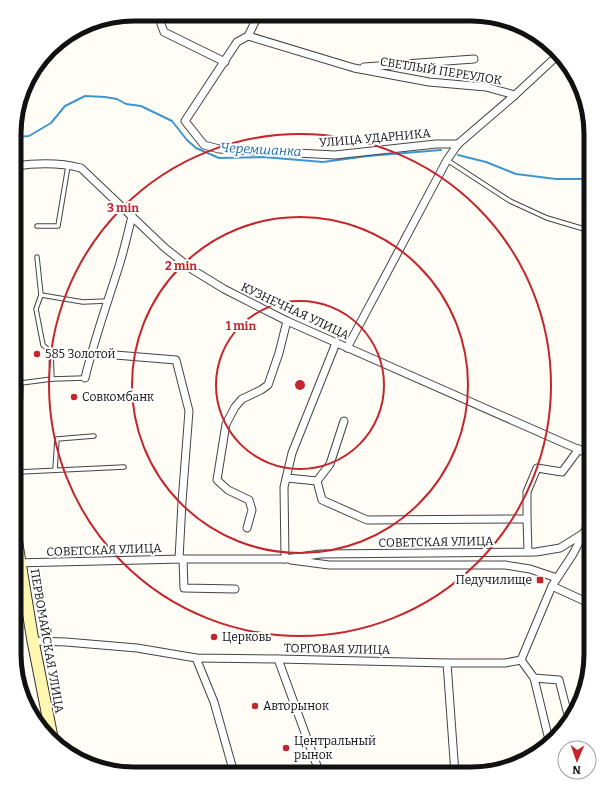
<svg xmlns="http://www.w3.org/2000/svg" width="605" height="788" viewBox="0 0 605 788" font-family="Bitter,serif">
<rect width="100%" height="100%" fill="#fffdf5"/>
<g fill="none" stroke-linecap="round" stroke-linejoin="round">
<g stroke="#3f96cf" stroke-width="2">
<path d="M15,137l14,-1 22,-13 14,-17 20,-10 20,1 12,2 9,5 15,2 31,15 15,19 9,8 23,10 44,-1 60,5 45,-6 73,-6"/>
<path d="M458,155l28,7 30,12 40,5h35"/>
</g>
<defs>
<g id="lane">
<path d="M447,160l63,41 37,17 44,13"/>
<path d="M37,226h21l10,-60"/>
<path d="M37,257l4,38 -5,14 7,36 8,7 1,27"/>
<path d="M41,295l42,7 24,-1"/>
<path d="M14,411l6,-1 1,-27 31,-4 33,-1"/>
<path d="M55,470l2,-31 37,-3"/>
<path d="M14,474l5,-2 105,-5"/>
</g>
<g id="street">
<path d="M161,14v10l3,8 61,30"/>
<path d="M259,14l-11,22 -11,6 -52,79 19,24 15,4 116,6 101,-11h22"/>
<path d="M248,36l106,32 75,14 57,5 29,8"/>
<path d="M364,67l110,-8"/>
<path d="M15,166c22,-3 43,-4 66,2l84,80 28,22 31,19 63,32 304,134"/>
<path d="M347,348l100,-188 11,-16 57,-49 42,-39"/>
<path d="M91,353l85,7 13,51 -7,91 -3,57"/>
<path d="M85,378c9,-38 22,-74 34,-112 5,-16 9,-33 13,-50"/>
<path d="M287,478l30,3 5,19 45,20 160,-1"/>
<path d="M317,481l13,-17 14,-43"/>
<path d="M247,528l5,-18 -3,-10 -21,-10 -11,-10 9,-56 9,-17 7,-8 19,-9 7,-5 11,-32 8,-32"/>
<path d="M528,552l-1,-33v-27l10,-24 25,4 17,-23"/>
<path d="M183,559l1,29 51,1"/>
<path d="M285,559l-1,-72 8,-34 44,-110"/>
<path d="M291,560l38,5h176l25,4 27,9"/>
<path d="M14,563l169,-4h102l35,-5 216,-2 24,-4 24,-15"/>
<path d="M552,586l39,18"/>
<path d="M33,641l33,1 71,6 59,10 82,1 169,4h58l16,-3"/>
<path d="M196,658l18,44 20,71"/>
<path d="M278,659l42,115"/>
<path d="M447,663l8,111"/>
<path d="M534,678l25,2 8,31 5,8"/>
<path d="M549,740l-15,-62 -13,-18 31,-74 21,-32 18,-35"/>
</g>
<path id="secondary" d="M14,526l19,115 19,96"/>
</defs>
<use href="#lane" stroke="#444" stroke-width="5.5"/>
<use href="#street" stroke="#444" stroke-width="9"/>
<use href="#secondary" stroke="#333" stroke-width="13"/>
<use href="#lane" stroke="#fff" stroke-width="3.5"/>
<use href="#street" stroke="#fff" stroke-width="7"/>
<use href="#secondary" stroke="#fff6b0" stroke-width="11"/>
</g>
<g fill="none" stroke="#c4262e" stroke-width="2">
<circle cx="300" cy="385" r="84"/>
<circle cx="300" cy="385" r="168"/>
<circle cx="300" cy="385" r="251"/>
</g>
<g fill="#c4262e" stroke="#fff" stroke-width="1.5">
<circle cx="37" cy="354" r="4"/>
<circle cx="74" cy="397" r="4"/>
<rect x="536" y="576" width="8" height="8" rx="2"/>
<circle cx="214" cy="637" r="4"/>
<circle cx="255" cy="706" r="4"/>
<circle cx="286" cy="748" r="4"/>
</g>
<g text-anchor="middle" stroke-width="4" stroke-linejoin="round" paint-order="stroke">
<g font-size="12" fill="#111" stroke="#fff">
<text transform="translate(441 71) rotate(9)" y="4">СВЕТЛЫЙ ПЕРЕУЛОК</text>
<text transform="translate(375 138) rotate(-5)" y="4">УЛИЦА УДАРНИКА</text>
<text transform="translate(295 311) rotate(25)" y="4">КУЗНЕЧНАЯ УЛИЦА</text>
<text transform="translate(436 542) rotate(-1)" y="4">СОВЕТСКАЯ УЛИЦА</text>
<text transform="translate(104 550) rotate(-2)" y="4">СОВЕТСКАЯ УЛИЦА</text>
<text transform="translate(47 641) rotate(80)" y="4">ПЕРВОМАЙСКАЯ УЛИЦА</text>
<text transform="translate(337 649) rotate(1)" y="4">ТОРГОВАЯ УЛИЦА</text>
</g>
<g font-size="12" fill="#111" stroke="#fff" text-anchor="start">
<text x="45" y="358">585 Золотой</text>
<text x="82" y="401">Совкомбанк</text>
<text x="532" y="584" text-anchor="end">Педучилище</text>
<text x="222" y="641">Церковь</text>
<text x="263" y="710">Авторынок</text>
<text x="294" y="745">Центральный<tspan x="294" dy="14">рынок</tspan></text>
</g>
<g font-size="13" font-style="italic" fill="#1768a6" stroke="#fff">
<text transform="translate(261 149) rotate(3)" y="5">Черемшанка</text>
</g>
</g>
<path d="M0 0H605V788H0ZM134 21H471A113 113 0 0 1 584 134V654A113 113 0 0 1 471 767H134A113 113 0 0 1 21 654V134A113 113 0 0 1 134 21Z" fill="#fff" fill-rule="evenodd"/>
<path fill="none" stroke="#111" stroke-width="5" d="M134 21H471A113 113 0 0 1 584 134V654A113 113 0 0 1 471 767H134A113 113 0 0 1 21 654V134A113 113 0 0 1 134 21Z"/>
<circle cx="300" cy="385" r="6" fill="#c4262e" stroke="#fff" stroke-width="2"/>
<g font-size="12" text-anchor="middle" font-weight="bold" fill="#c4262e" stroke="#fff" stroke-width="4" stroke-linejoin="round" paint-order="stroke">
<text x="123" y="212">3 min</text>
<text x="181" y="270">2 min</text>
<text x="241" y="330">1 min</text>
</g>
<g transform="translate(577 760) rotate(182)"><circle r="19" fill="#ffffff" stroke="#a0a0a0"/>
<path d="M0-3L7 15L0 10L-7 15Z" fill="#c4262e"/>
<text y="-6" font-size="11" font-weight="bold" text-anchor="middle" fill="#111111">N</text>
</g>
</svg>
